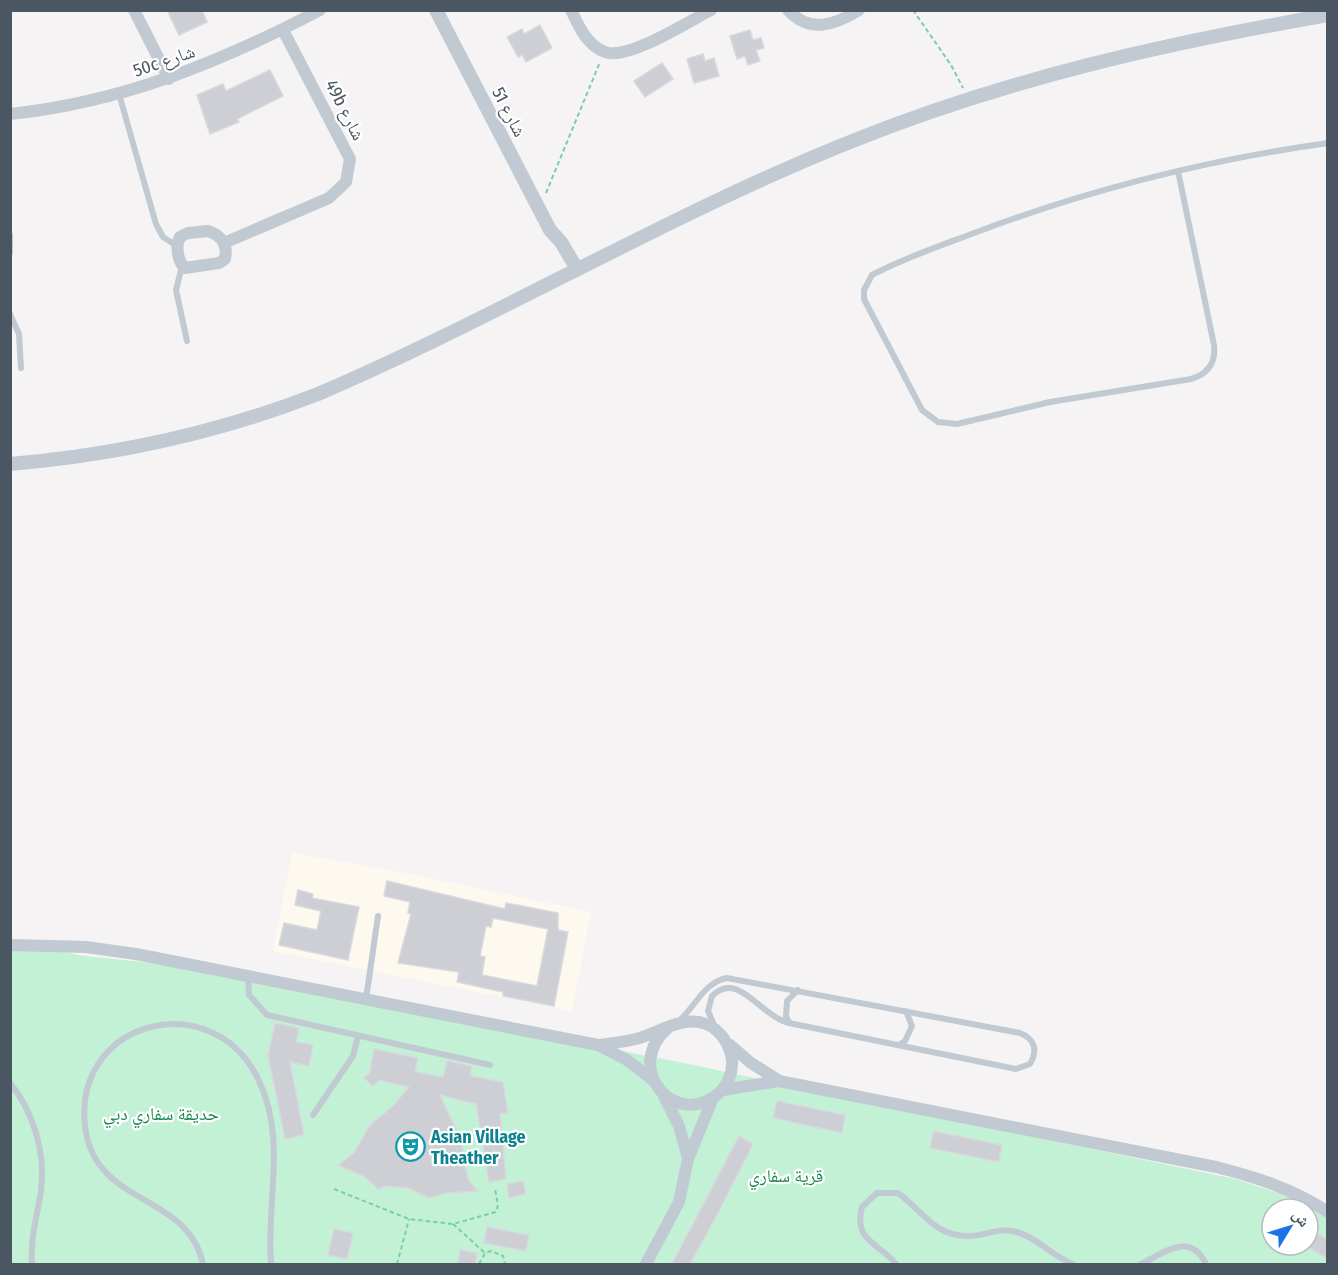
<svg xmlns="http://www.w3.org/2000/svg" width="1338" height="1275" viewBox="0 0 1338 1275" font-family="'Fira Sans Condensed','Noto Naskh Arabic',sans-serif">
<rect width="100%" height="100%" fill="#f5f3f3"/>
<path fill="#fdf9ef" d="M292,853l113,20 186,39 -19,99 -299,-60z"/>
<path fill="#c3f1d5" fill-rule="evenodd" d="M11,947l32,1 41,8 98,10 497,96 556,117 93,30 -1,55h-1316zM1272,1209h36v36h-36z"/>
<g fill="#cdcfd5" stroke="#d7d9de" stroke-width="1.5" fill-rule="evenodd">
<path d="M167,10h35l5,12 -28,13z"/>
<path d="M540,25l12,23 -26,14 -4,-7 -4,2 -11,-20 15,-8 2,5z"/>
<path d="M750,30l3,10 8,-2 3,10 -8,2 4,11 -12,4 -3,-9 -8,3 -7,-23z"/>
<path d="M703,54l2,7 9,-3 5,18 -25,7 -7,-24z"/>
<path d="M662,63l11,16 -28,18 -11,-16z"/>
<path d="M270,70l13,26 -46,23 2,3 -29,12 -13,-39 26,-11 3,7z"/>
<path d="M387,881l118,28 1,-6 52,10v17l10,2 -14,74 -51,-10v-4l-46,-10 2,-10 -61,-9 13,-49 -3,-1 2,-11 -26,-6zM493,918l55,11 -11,57 -55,-11 3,-18 -5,-1 6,-30 5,1z"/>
<path d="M298,890l15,4 -1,4 47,9 -11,53 -69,-15 5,-22 33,7 4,-19 -26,-6z"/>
<path d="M275,1023l24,5 -3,14 17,3 -4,21 -19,-4 14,73 -19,4 -17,-84z"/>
<path d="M374,1049l44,9 -3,14 28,5 4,-16 25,5 -2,10 33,6 5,31 -8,1 6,65 -17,3 -13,-78 -36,-9 22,47 2,21 5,18 9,10 -33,2 -16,5 -21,-10 -23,-2 -7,3 -13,-12 -27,-12 16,-12 16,-28 23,-19 16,-19 -30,-7 -6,6 -9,-8 6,-6z"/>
<path d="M777,1101l68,14 -3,18 -69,-15z"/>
<path d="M933,1131l69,14 -3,17 -69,-14z"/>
<path d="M739,1136l14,8 -34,67 -29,53h-18z"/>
<path d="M523,1181l3,13 -17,4 -2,-14z"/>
<path d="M487,1227l42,8 -3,16 -42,-8z"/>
<path d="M1308,1228l20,12v19l-20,-12z"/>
<path d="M334,1229l19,4 -6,26 -19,-4z"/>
<path d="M460,1250l17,3 -2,11h-17z"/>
</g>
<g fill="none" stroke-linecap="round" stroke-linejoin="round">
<g stroke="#7ad0a6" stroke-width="2" stroke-dasharray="4.5 3" stroke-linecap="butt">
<path d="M913,10l38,55 12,23"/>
<path d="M546,193l54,-131"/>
<path d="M334,1189l75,30 44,5 43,-12 2,-7 -3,-16"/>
<path d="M453,1224l32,29"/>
<path d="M397,1264l12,-45"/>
<path d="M479,1264l6,-11 6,-2 12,5 2,8"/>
</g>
<g stroke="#c1cad2" stroke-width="6">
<path d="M119,94l37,130 7,13 14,9"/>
<path d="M1178,171l36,174c2,18 -6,29 -23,34l-141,23 -93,22 -19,-2 -16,-12 -58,-111v-9l8,-15c32,-17 68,-29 102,-42 114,-43 233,-73 354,-90"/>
<path d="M10,235v18"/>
<path d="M182,266l-6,24 11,51"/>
<path d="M10,314l9,20 2,34"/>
<path d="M248,976l1,19 18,20 223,50"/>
<path d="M366,999l12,-83"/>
<path d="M679,1021c17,-15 25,-39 48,-43l293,55c15,6 18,17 10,31l-14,5 -227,-46c-30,-8 -51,-53 -77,-27l-4,15 6,14"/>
<path d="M789,1023l-3,-7 1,-15 11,-11"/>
<path d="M899,1045l6,-4 7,-15 -6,-15"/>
<path d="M10,1083c24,29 36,72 31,108 -4,26 -11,48 -9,73"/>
<path d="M313,1115l40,-59 5,-20"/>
<path d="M203,1264c-15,-72 -109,-57 -118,-138 -12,-107 129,-142 174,-45 28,58 7,122 12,183"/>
<path d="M896,1264c-17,-21 -43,-23 -34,-57l15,-14h21c25,18 37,45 73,43 16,-1 30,-9 46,-4 21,6 36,25 56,32"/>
<path d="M1141,1264c22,-10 49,-34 65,0"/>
</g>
<g stroke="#c1cad2" stroke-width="12">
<path d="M134,10l35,69"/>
<path d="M571,10c8,17 16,35 34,42 22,9 84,-31 106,-42"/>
<path d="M788,10c22,24 47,15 71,0"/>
<path d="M10,114c113,-12 211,-52 310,-104"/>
<path d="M208,231c13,4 20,14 17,28l-6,4 -34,5c-7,-6 -10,-22 -5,-31l8,-4z"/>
<path d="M224,243l105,-45 17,-16 4,-23 -67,-129"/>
<path d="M10,945l76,2 50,7 462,91 29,15 26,20"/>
<path d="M599,1045c13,-2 25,-3 37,-6 22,-6 47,-24 70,-15 15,6 24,21 26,36 1,12 -4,25 -13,33 -44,38 -98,-26 -50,-66"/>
<path d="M730,1045l21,18 27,17"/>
<path d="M723,1090l56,-9 437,86c40,10 77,22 112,45"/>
<path d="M664,1096l15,30 9,32"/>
<path d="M646,1264l33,-62 9,-43 25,-61"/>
</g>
<g stroke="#c1cad2" stroke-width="14">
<path d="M436,10l114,220 11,12 16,27"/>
<path d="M10,464c108,-9 208,-31 308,-70 182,-78 353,-181 537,-254 155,-62 308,-96 473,-125"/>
</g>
</g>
<defs>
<symbol id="theatre-ring" viewBox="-11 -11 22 22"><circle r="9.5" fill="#fff" stroke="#0f9aa8" stroke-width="1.5"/><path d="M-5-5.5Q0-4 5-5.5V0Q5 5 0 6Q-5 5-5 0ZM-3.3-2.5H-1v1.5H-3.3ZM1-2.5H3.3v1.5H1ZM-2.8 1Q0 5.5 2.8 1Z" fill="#0f9aa8"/></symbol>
</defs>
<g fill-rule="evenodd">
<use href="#theatre-ring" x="394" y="1130" width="33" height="33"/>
</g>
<g text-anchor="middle" stroke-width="4.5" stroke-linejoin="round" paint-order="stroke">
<g font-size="18" fill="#4a5661" stroke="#fff">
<text transform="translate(164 61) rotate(-19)" y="6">50c شارع</text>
<text transform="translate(345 110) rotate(63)" y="6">49b شارع</text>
<text transform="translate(509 112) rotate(63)" y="6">شارع 51</text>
</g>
<g font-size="18" fill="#17864f" stroke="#fff">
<text x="161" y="1120">حديقة سفاري دبي</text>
<text x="786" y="1182">قرية سفاري</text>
</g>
<g font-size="18" font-weight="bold" fill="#0d838f" stroke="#fff" text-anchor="start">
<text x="431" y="1143">Asian Village<tspan x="431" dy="21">Theather</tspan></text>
</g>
</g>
<rect width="1338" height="1275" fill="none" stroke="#4a5661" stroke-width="24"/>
<g transform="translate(1290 1227) rotate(52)"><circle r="28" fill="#ffffff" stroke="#b7bbc0" stroke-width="1.5"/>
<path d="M0-4.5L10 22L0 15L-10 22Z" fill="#1a73e8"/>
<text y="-9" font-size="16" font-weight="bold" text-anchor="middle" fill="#4a5661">ش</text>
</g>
</svg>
